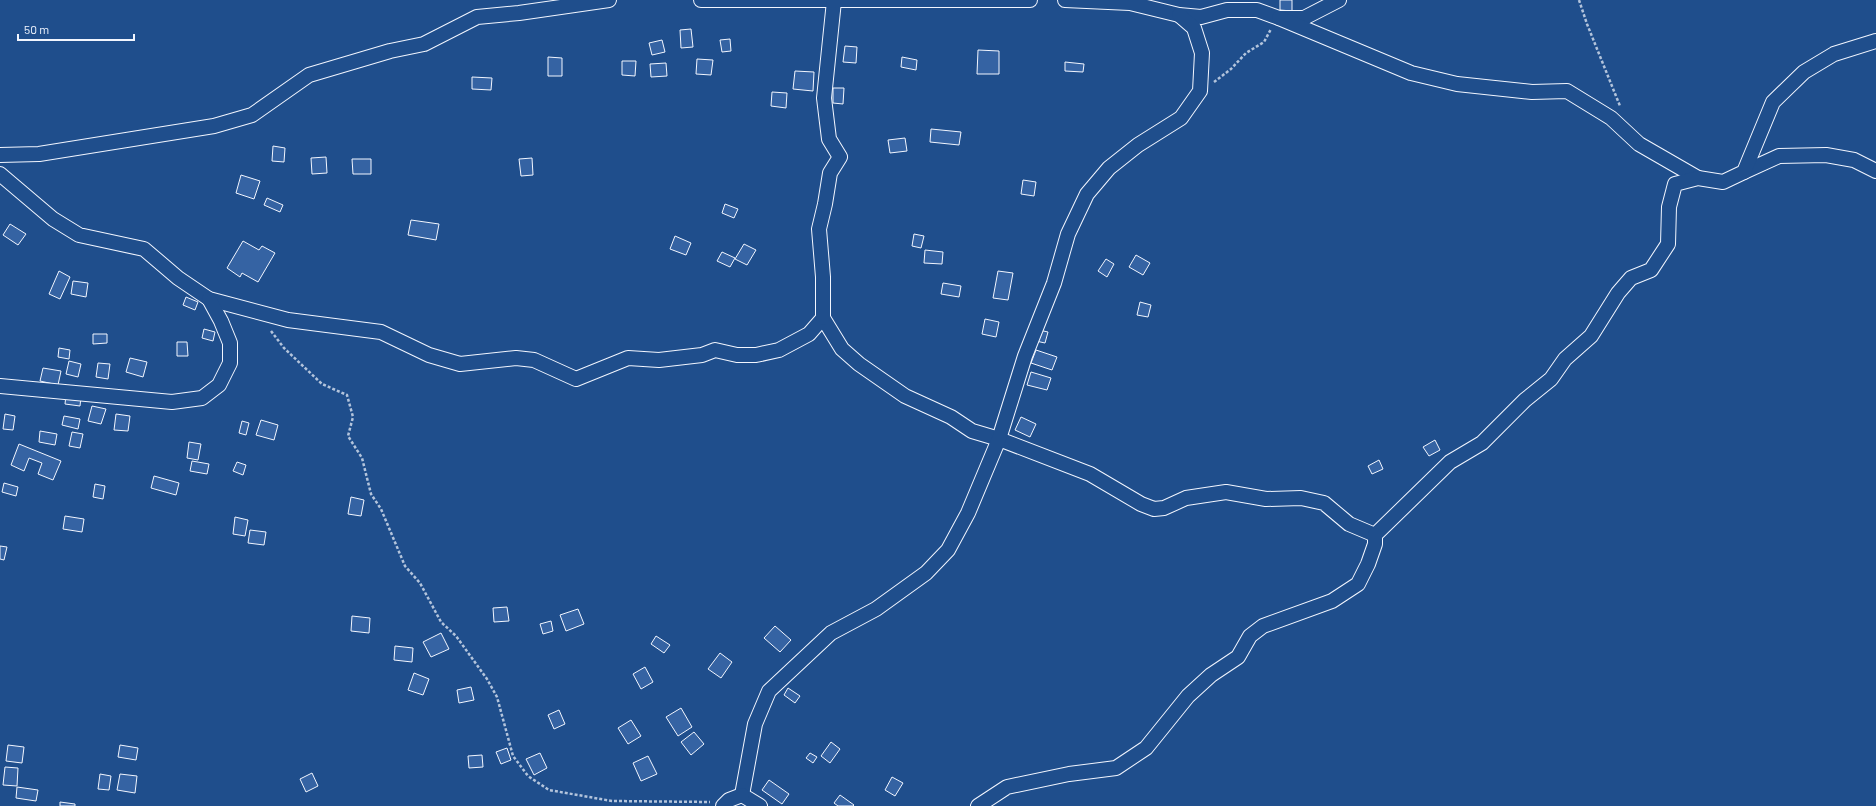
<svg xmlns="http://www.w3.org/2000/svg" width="1876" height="806" viewBox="0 0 1876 806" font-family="Barlow,sans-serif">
<rect width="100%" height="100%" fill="#1f4e8c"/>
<g fill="#3563a3" stroke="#f2f6ff">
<path d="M1280,0h12v11l-12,-1z"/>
<path d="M691,29l2,18 -12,1 -1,-18z"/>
<path d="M730,39l1,12 -9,1 -2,-12z"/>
<path d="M662,40l3,12 -13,3 -3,-12z"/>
<path d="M845,46l12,1 -1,16 -13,-1z"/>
<path d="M978,50l21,1v23h-22z"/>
<path d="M548,57l14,1v18h-14z"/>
<path d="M902,57l15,3 -1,10 -15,-3z"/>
<path d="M697,59l16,1 -2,15 -15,-1z"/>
<path d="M622,61h14l-1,15 -13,-1z"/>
<path d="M1065,62l19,2 -1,8 -18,-1z"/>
<path d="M666,63l1,13 -16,1 -1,-13z"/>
<path d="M795,71l19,1 -1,19 -20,-2z"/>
<path d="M472,77l20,1 -1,12 -19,-1z"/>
<path d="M833,88h11l-1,16 -10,-1z"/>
<path d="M772,92l15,1 -1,15 -15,-2z"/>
<path d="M931,129l30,3 -2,13 -29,-3z"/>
<path d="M905,138l2,13 -17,2 -2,-13z"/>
<path d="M273,146l12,2 -1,14 -12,-1z"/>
<path d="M326,157l1,16 -15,1 -1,-16z"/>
<path d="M532,158l1,17 -12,1 -2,-17z"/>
<path d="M352,159h19v15h-18z"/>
<path d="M241,175l19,6 -6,18 -18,-6z"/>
<path d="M1023,180l13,2 -2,14 -13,-2z"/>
<path d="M267,198l16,7 -3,7 -16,-7z"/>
<path d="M725,204l13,5 -4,9 -12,-5z"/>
<path d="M411,220l28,4 -3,16 -28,-5z"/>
<path d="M10,224l16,10 -8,11 -15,-10z"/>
<path d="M914,234l10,2 -3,12 -9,-2z"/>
<path d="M675,236l16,7 -5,12 -16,-6z"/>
<path d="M243,241l16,9 3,-4 13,7 -17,29 -16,-9 -2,4 -13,-9z"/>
<path d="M744,244l12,6 -9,15 -12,-6z"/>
<path d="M925,250l18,2 -1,12 -18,-1z"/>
<path d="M722,252l13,6 -5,9 -13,-6z"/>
<path d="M1136,255l14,8 -7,12 -14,-8z"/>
<path d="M1106,259l8,5 -7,13 -9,-6z"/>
<path d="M59,271l11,6 -10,22 -11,-5z"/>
<path d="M998,271l15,2 -5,27 -15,-2z"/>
<path d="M73,281l15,2 -2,14 -15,-3z"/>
<path d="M943,283l18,3 -2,11 -18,-3z"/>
<path d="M186,297l12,5 -3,8 -12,-5z"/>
<path d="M1140,302l11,3 -3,12 -11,-2z"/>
<path d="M985,319l14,3 -3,15 -14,-3z"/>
<path d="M204,329l11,3 -2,9 -11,-3z"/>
<path d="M1039,330l9,2 -3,11 -9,-2z"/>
<path d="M93,334h14v9l-14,1z"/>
<path d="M177,342h10l1,14h-11z"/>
<path d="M59,348l11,2 -1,9 -11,-2z"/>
<path d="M1036,350l21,7 -5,13 -21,-7z"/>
<path d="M130,358l17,4 -4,15 -17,-5z"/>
<path d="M69,361l12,3 -3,13 -12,-3z"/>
<path d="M98,363l12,1 -2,15 -12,-2z"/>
<path d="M43,368l18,3 -3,14 -18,-4z"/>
<path d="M1031,372l20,6 -4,12 -20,-5z"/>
<path d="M66,395l15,2 -1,9 -15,-2z"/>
<path d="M92,406l14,3 -5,15 -13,-3z"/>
<path d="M5,414l10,2 -2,14 -10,-1z"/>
<path d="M116,414l14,2 -2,15 -14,-1z"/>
<path d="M64,416l16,3 -2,10 -16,-4z"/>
<path d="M1021,417l15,7 -6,13 -15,-7z"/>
<path d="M261,420l17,5 -4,15 -18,-5z"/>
<path d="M242,421l7,2 -3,12 -7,-2z"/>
<path d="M40,431l17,3 -2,11 -16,-3z"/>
<path d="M72,432l11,2 -3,14 -11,-2z"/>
<path d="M1435,440l5,10 -11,6 -6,-9z"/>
<path d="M189,442l12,2 -3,16 -11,-2z"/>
<path d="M19,444l42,17 -8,19 -15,-6 4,-11 -13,-5 -5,13 -13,-6z"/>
<path d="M1379,460l4,9 -11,5 -4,-8z"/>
<path d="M192,461l17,3 -2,10 -17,-3z"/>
<path d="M237,462l9,3 -3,10 -10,-4z"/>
<path d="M154,476l25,7 -3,12 -25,-7z"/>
<path d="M4,483l14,4 -2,9 -14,-4z"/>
<path d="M95,484l10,2 -2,13 -10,-2z"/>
<path d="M351,497l13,3 -3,16 -13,-2z"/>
<path d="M65,516l19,3 -2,13 -19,-3z"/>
<path d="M235,517l13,3 -3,16 -12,-2z"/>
<path d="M250,530l16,2 -2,13 -16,-2z"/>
<path d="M0,546l7,1 -3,13 -4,-1z"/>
<path d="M507,607l2,14 -15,1 -1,-14z"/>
<path d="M578,609l6,15 -18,7 -6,-16z"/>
<path d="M352,616l18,2 -1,15 -18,-2z"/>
<path d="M551,621l2,10 -10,3 -3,-10z"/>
<path d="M775,626l16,14 -11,12 -16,-14z"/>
<path d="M441,633l8,16 -18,8 -8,-15z"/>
<path d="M656,636l14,9 -6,8 -13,-9z"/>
<path d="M395,646l18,2 -1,14 -18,-2z"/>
<path d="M720,653l12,9 -11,16 -13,-9z"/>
<path d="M645,667l8,15 -12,7 -8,-15z"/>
<path d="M414,673l15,6 -6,16 -15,-5z"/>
<path d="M471,687l3,13 -15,3 -2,-13z"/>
<path d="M788,688l12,8 -5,7 -11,-8z"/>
<path d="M681,708l11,19 -14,9 -12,-19z"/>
<path d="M559,710l6,14 -11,5 -6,-14z"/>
<path d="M631,720l10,16 -13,8 -10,-16z"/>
<path d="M694,732l10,12 -13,11 -10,-13z"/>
<path d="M831,742l9,7 -10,14 -9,-7z"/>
<path d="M8,745l16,2 -2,16 -16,-2z"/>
<path d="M120,745l18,3 -2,12 -18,-3z"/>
<path d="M507,748l4,12 -10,4 -5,-12z"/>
<path d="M540,753l7,15 -13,7 -8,-16z"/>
<path d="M810,753l7,4 -4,6 -7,-5z"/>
<path d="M482,755l1,12 -14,1 -1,-12z"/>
<path d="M648,756l9,18 -16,7 -8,-18z"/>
<path d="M5,767l13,1 -1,18 -14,-1z"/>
<path d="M312,773l6,13 -12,6 -6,-13z"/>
<path d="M100,774l11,2 -2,14 -11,-1z"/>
<path d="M120,774l17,2 -2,17 -18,-3z"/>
<path d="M892,777l11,6 -8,13 -10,-6z"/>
<path d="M769,780l20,14 -7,10 -20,-14z"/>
<path d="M17,787l21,3 -2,11 -20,-3z"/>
<path d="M840,795l14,10 -1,1h-15l-4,-3z"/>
<path d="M60,802l15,2v2h-15z"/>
</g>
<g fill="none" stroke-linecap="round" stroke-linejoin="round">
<defs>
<g id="minor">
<path d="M701,0h329"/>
<path d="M1065,0l65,3 49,12 22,2 26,-7h30l22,8h25l35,-18"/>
<path d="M1279,18l132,55 46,11 75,8 35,-1 44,27 28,26 59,34"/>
<path d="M0,155l39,-1 175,-28 38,-11 57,-40 81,-24 34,-7 53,-27 42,-4 90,-13"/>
<path d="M1744,172l35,-16 47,-1 28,5 22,11"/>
<path d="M0,174l53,45 26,16 65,14 34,29 31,21 79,21 93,12 48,23 31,9 56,-6 18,2 42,19 52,-21 31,2 43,-5 13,-5 22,5h19l23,-5 30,-16 14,-16 19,31 17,15 46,32 46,21 21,14 27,8 91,35 51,30 13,5 10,-1 22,-10 40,-6 40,7 35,-1 23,5 25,21 26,11"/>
<path d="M823,318v-41l-4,-48 6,-25 5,-31 10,-16 -11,-18 -5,-41 10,-97"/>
<path d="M0,386l172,16 30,-4 17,-13 11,-22v-20l-9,-22 -12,-22"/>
<path d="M1375,535l75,-73 32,-19 43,-43 26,-21 14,-20 26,-23 27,-43 13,-15 20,-8 17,-26 1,-37 6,-23 23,-6 25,4 21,-10 29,-70 31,-30 30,-18 42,-13"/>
<path d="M742,795l13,-71 14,-33 62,-58 45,-24 50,-36 22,-23 20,-37 31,-74 26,-83 29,-73 14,-49 19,-40 22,-26 29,-23 43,-27 19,-27 2,-38 -8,-25 -15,-13"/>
<path d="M742,795l18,11"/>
<path d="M723,806l6,-6 13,-5"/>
<path d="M978,806l29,-19 62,-13 47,-6 30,-20 42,-52 23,-21 27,-18 12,-21 13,-10 69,-25 26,-17 10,-20 7,-20v-9"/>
</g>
</defs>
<use href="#minor" stroke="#f2f6ff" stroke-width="16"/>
<g stroke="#b3c4dc" stroke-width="2.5" stroke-dasharray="3 2" stroke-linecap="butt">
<path d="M1579,0l8,24 33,82"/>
<path d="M1214,82l17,-13 15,-16 18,-11 7,-13"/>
<path d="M271,331l13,17 38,36 25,11 6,22 -5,19 14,22 9,36 10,15 24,57 15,17 21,39 15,14 31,43 10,18 16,59 15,20 21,14 63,11 98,1"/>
</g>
<use href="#minor" stroke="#1f4e8c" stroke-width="14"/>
</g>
<path d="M18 34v6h116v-6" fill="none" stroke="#f2f6ff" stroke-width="2"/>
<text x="24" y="34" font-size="12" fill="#f2f6ff" stroke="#1f4e8c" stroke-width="3" paint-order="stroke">50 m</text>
</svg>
